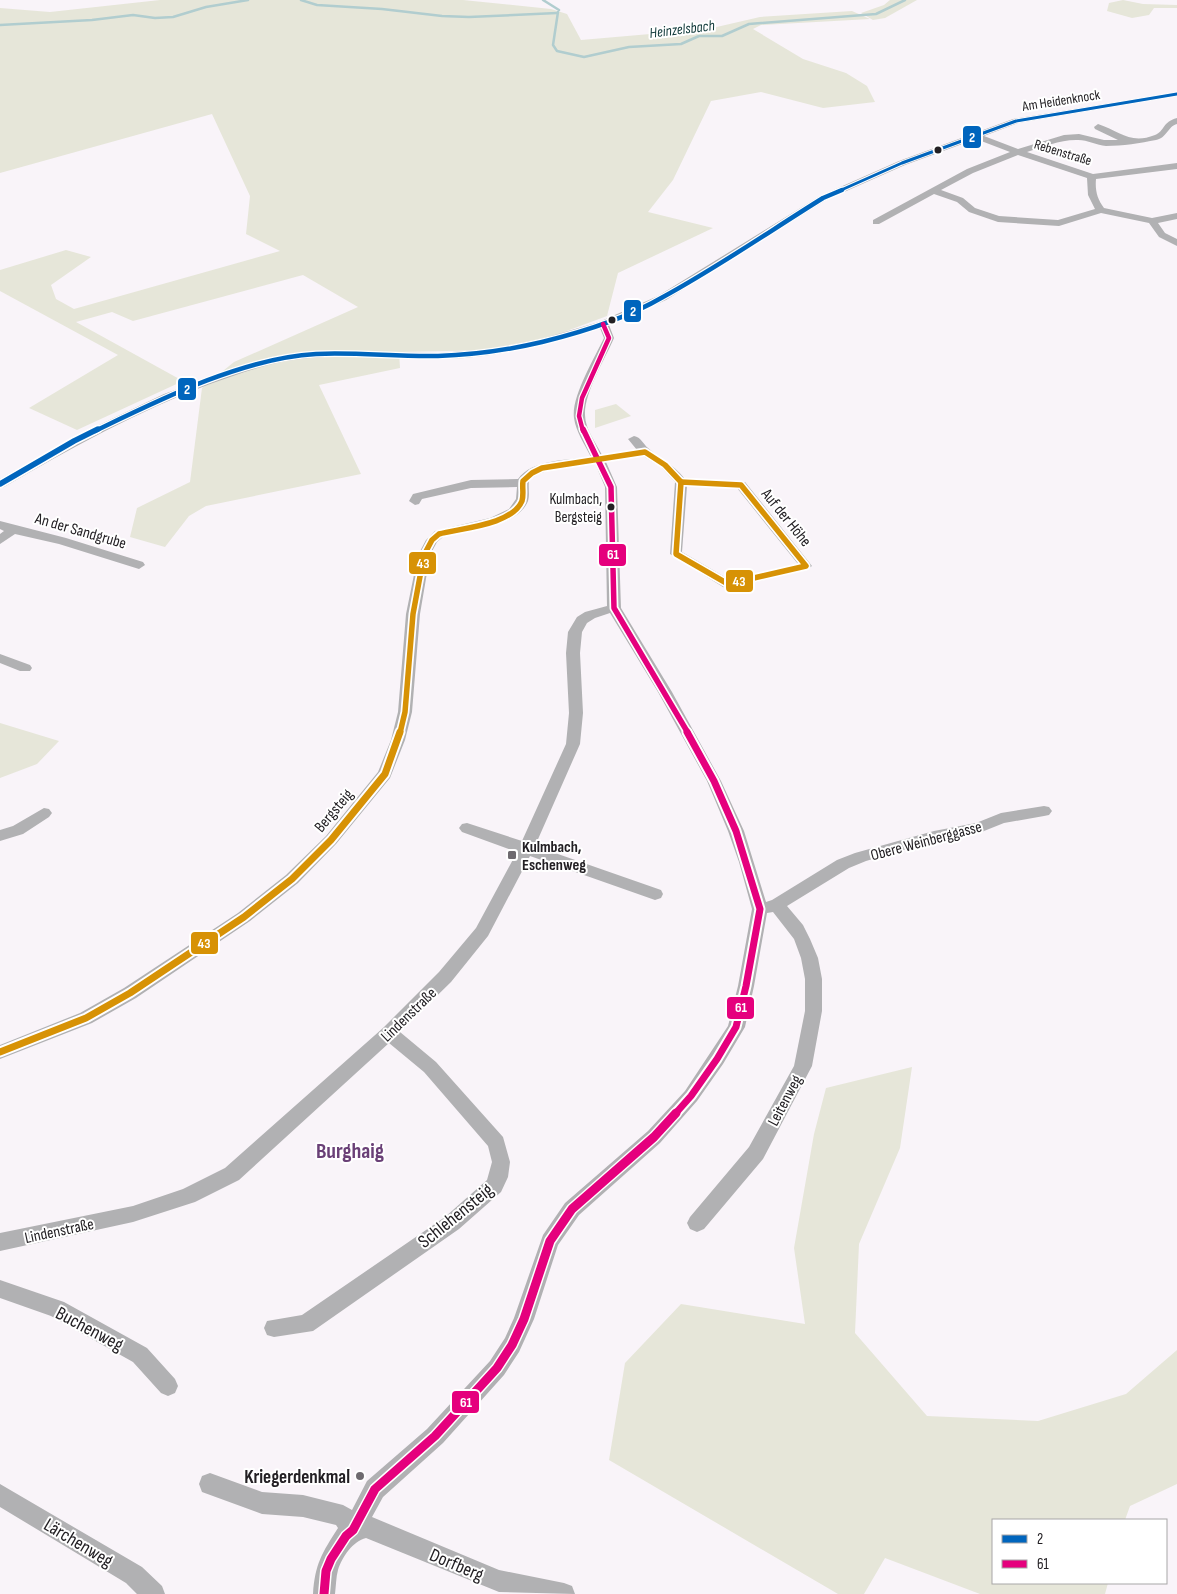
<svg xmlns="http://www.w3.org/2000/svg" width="1177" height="1594" viewBox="0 0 1177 1594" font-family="'Sofia Sans Condensed',sans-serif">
<rect width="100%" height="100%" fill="#f9f4f9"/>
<g fill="#e6e6d9">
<path d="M160,0h303l88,9 16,5 14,26 127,-11 52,-12 92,-6 18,8 -109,6 -8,4 50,30 43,14 21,13 8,16 -52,6 -62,-16 -50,9 -38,79 -25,32 65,16 -95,45 -11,43 -59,22 -54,12 -95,2 1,16 -81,17 42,89 -155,32 -17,10 -24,31 -35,-10 7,-29 53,-26 12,-94 32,-26 124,-55 -55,-32 -170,46 -21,-9 -36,10 107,59 -106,49 -48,-22 89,-53 -118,-64v-21l66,-20 25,7 -40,28 5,14 18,10 206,-58 -34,-17 4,-38 -38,-82 -212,59v-165l50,4z"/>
<path d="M890,0h27l-32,18 -12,2 -12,-7 23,-8z"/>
<path d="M1123,0l20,4 34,1v3h-23l-5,7 -17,3 -25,-7 2,-8z"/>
<path d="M616,404l15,12 -36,12v-18z"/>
<path d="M0,723l59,18 -22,23 -37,14z"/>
<path d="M912,1067l-12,81 -41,96 -4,89 72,83 111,5 88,-27 51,-44v134l-47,22 -5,14h-132v63h115l-3,11h-125l-95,-36 -21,36h-26l-229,-134 16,-97 56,-59 124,20 -11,-76 20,-114 12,-46z"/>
</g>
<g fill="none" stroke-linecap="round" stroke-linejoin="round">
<g stroke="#b1cdcf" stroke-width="2.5">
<path d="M301,0l16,5 65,4 60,7 27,1 88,-4"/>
<path d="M543,0l16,10"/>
<path d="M558,12l-5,33 4,6 27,6 45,-10 52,-3 18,-8h23l27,-12 127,-10 29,-14"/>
<path d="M0,25l92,-5 41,-5 22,3 18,-1 33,-10 42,-7"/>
</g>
<g fill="#b1b1b3" fill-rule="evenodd">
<path d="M1177,92v4l-159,27 -34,13 34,13 46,-14 15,-1 25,6h14l-23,-11 -1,-2 4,-3c22,7 32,21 57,11 10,-4 7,-13 22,-17v6c-9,2 -10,14 -21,16 -15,3 -34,6 -50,6 -10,-1 -20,-7 -30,-6 -17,0 -33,7 -49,12l66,22 84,-11v6l-81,10c-1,11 1,20 8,29l48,10 25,-5v6l-19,4 7,10 12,6v7l-18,-9 -10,-14 -48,-10 -42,13 -61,-4 -29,-10 -12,-10 -23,-8 -55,30h-6v-4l94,-51 43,-17 -34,-13 -71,26 -79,35 -160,100 -57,25 5,13c-9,21 -30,55 -29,77 0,14 11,28 17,40l35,-5 -9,-11 6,-3c7,1 9,8 14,12 13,12 24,15 37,31l60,3 67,84 -6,4 -78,18 -5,-1 -53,-33 5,-72 -14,-15 -18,-11 -37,6 11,25 4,121 51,84 49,89 23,50 22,71 6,-2 65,-40 18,-7 79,-22 42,-8 25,-10 43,-7 5,1 3,4 -3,4 -5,1 -40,7 -25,10 -45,8 -68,20 -17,7 -62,38 16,19 7,14 8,19 4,21v32l-10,55 -49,93 -59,70 -7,3 -7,-3 -3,-6 3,-6 59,-70 45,-81 11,-55v-32l-4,-21 -7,-19 -21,-27 -6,1 -13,73 -9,41 -22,37 -26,37 -37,42 -81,72 -21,30 -24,74 -15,33 -15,23 -61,68 -60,54 -11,20 127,53 65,13 8,3 3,8 -76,-2 -133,-54c-13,3 -24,19 -28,32 -2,7 -2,16 -3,24h-22c2,-30 9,-41 25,-66l-2,-3 -33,-8 -41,-3 -60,-22 -3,-8 3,-8 8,-3 52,19 41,3 40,10 9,5 15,-29 60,-52 63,-68 15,-23 9,-20 29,-83 22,-32 83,-72 37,-40 43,-65 10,-40 14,-77 -13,-47 -11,-31 -21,-50 -49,-89 -48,-79 -15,5 -8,5 -5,9 -2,21 3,60 -3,31 -45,102 126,44 2,4 -2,4 -6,2 -125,-44 -42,80 -37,46 -51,50 36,30 67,75 7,25 -2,15 -7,15 -42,37 -146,102 -39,6 -7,-2 -3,-7 3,-7 35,-6 143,-98 42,-37 5,-18 -4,-16 -64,-74 -35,-29 -150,137 -44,22 -62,20 -133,29v-18l133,-27 50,-17 42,-21 158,-140 56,-56 37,-44 41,-76 -55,-20 -3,-4 3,-4 5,-1 55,18 44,-97 3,-31 -3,-60 2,-21 9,-15 8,-5 22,-6 -2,-119 -10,-24c-21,4 -51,3 -66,18 -1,7 1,13 -1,20 -11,27 -60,29 -85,36l-6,5 -7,13 -10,59 -8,98 -7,28 -15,38 -54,66 -38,39 -48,38 -114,77 -44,25 -92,36v-14l80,-32 44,-25 114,-75 48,-38 40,-39 52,-64 13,-32 7,-28 8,-98 12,-59 8,-15 9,-9 55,-13 19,-9 7,-10 1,-12 -46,1 -49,11 -3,5 -4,1 -6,-4 4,-7 58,-14 47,-1c14,-20 51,-19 73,-22 -6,-12 -15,-25 -17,-39 -3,-21 21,-61 30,-80l-4,-10c-54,16 -107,31 -163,31 -50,0 -102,-7 -151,2 -26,5 -51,14 -76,23 -72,27 -139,64 -206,103l-4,1v-9l70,-40 94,-45 71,-26 50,-13 31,-4 123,2 53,-4 49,-10 58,-17 59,-26 162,-100 79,-35 114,-42zM1018,155l69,23 1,17 7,14 -37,11 -59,-4 -24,-8 -12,-10 -22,-8 32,-17zM687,486l50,2 61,76 -68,16 -48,-28z"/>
<path d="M0,521l66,17 77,24 2,3 -6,4 -80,-25 -44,-10 -15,10v-10l4,-3 -4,-2z"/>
<path d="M0,654l30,11 2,3 -2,3h-10l-20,-8z"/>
<path d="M44,808l5,1 3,4 -3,4 -26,17 -23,7v-11l13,-4z"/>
<path d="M0,1280l64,22 83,46 28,31 3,7 -3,7 -7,3 -7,-3 -28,-31 -82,-46 -51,-18z"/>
<path d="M0,1484l142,83 20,19 3,8h-28l-11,-11 -126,-76z"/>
</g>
<defs>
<path id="bus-1-far2" d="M839,191l63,-28 114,-42 161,-27"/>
<path id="bus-1-far1" d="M95,431c66,-32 148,-73 221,-77 41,-2 81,3 122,2 35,-1 70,-6 104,-14 41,-10 85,-24 121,-45 55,-30 107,-66 160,-99l19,-8"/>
<path id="bus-1" d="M0,484l74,-43 24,-12"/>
<path id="bus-2-far3" d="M583,431l-4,-15 3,-18 27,-60 -6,-14"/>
<path id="bus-2-far2" d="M583,429l28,58 3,121 74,125"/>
<path id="bus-2-far1" d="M675,1114l16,-18 26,-37 19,-32 10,-41 14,-77 -24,-78 -22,-50 -27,-49"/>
<path id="bus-2" d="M324,1594l2,-23 5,-12 15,-23 7,-6 22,-41 60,-53 62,-68 15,-23 12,-26 26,-78 22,-32 82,-72 22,-24"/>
<g id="bus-3-far1">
<path d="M681,482l60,3 65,81 -78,18 -52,-30z"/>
<path d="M400,733l5,-21 8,-98 11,-59 8,-15 7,-6c22,-6 73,-9 83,-33 2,-7 0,-13 1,-20l9,-8 10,-5 103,-16 20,13 16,17"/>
</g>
<path id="bus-3" d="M0,1052l86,-34 44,-25 114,-76 48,-38 39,-39 54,-66 15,-42"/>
</defs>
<use href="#bus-1-far2" stroke="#fff" stroke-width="5"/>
<use href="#bus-1-far1" stroke="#fff" stroke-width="7"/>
<use href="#bus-1" stroke="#fff" stroke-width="9"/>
<use href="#bus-2-far3" stroke="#fff" stroke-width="7"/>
<use href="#bus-2-far2" stroke="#fff" stroke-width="9"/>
<use href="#bus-2-far1" stroke="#fff" stroke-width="11"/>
<use href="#bus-2" stroke="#fff" stroke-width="12"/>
<use href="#bus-3-far1" stroke="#fff" stroke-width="9"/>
<use href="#bus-3" stroke="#fff" stroke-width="11"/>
<use href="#bus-1-far2" stroke="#0065bd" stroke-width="3"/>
<use href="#bus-1-far1" stroke="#0065bd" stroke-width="4.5"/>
<use href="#bus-1" stroke="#0065bd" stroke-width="5.5"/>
<use href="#bus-2-far3" stroke="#e5007d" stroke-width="4.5"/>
<use href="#bus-2-far2" stroke="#e5007d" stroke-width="5.5"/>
<use href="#bus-2-far1" stroke="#e5007d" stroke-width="7"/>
<use href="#bus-2" stroke="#e5007d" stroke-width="9"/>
<use href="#bus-3-far1" stroke="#d79205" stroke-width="5.5"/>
<use href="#bus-3" stroke="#d79205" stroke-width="7"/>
</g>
<g fill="#232024" stroke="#fff" stroke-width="2">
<circle cx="938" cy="150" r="4.5"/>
<circle cx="612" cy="320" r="4.5"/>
<circle cx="611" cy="507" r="4.5"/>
</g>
<g fill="#6e6a6f" stroke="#fff" stroke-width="2">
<rect x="507" y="850" width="10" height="10" rx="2.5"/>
<circle cx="360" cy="1476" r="5"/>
</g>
<g text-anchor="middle" stroke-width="4" stroke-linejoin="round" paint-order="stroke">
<g font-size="14" fill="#232024" stroke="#fff">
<text transform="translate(1061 100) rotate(-9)" y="5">Am Heidenknock</text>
<text transform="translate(1063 152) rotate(17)" y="5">Rebenstraße</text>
</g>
<g font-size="15" font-style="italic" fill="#0e3738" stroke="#fff">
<text transform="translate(682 29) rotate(-7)" y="5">Heinzelsbach</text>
</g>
<g font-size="15" fill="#232024" stroke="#fff" text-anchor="end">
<text x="602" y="504">Kulmbach,<tspan x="602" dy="18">Bergsteig</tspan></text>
</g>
<g font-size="16" fill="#232024" stroke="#fff">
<text transform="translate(787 517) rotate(51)" y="6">Auf der Höhe</text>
<text transform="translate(81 530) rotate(16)" y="6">An der Sandgrube</text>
<text transform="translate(333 810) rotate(-50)" y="6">Bergsteig</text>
<text transform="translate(926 840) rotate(-15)" y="6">Obere Weinberggasse</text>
<text transform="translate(408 1014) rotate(-44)" y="6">Lindenstraße</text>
<text transform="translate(784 1100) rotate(-62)" y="6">Leitenweg</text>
<text transform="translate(59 1230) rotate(-12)" y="6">Lindenstraße</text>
</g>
<g font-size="16" font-weight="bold" fill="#232024" stroke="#fff" text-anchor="start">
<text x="522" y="852">Kulmbach,<tspan x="522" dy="18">Eschenweg</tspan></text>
</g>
<g font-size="19" fill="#232024" stroke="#fff">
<text transform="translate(455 1215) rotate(-39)" y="7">Schlehensteig</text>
<text transform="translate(90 1328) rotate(28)" y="7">Buchenweg</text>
<text transform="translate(79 1542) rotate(31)" y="7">Lärchenweg</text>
<text transform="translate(457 1564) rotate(23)" y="7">Dorfberg</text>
</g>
<g font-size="19" font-weight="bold" fill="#232024" stroke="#fff" text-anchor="end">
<text x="350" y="1483">Kriegerdenkmal</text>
</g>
<g font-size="22" font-weight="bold" fill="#6a4077" stroke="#fff">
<text x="350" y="1158">Burghaig</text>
</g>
</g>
<g stroke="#fff" stroke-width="2">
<rect x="962" y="125" width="20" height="24" rx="5" fill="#0065bd"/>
<rect x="623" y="299" width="19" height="24" rx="5" fill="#0065bd"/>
<rect x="177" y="377" width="20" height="24" rx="5" fill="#0065bd"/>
<rect x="598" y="543" width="29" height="24" rx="5" fill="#e5007d"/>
<rect x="408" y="551" width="29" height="24" rx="5" fill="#d79205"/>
<rect x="725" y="569" width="29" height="24" rx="5" fill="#d79205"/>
<rect x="190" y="931" width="29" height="24" rx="5" fill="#d79205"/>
<rect x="726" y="996" width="29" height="24" rx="5" fill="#e5007d"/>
<rect x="451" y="1390" width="29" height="24" rx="5" fill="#e5007d"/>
</g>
<g font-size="14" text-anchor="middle" font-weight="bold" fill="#fff">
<text x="972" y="142">2</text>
<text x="633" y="316">2</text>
<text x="187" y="394">2</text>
<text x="613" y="559">61</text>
<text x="423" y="568">43</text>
<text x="739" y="586">43</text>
<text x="204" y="948">43</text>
<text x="741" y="1012">61</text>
<text x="466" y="1407">61</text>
</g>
<rect x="992" y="1519" width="175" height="65" fill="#ffffff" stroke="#a7a6a7"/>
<rect x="1002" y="1535" width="25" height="8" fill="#0065bd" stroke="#a7a6a7"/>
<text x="1037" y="1544" font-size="15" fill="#232024">2</text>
<rect x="1002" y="1560" width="25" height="8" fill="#e5007d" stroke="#a7a6a7"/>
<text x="1037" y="1569" font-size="15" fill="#232024">61</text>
</svg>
